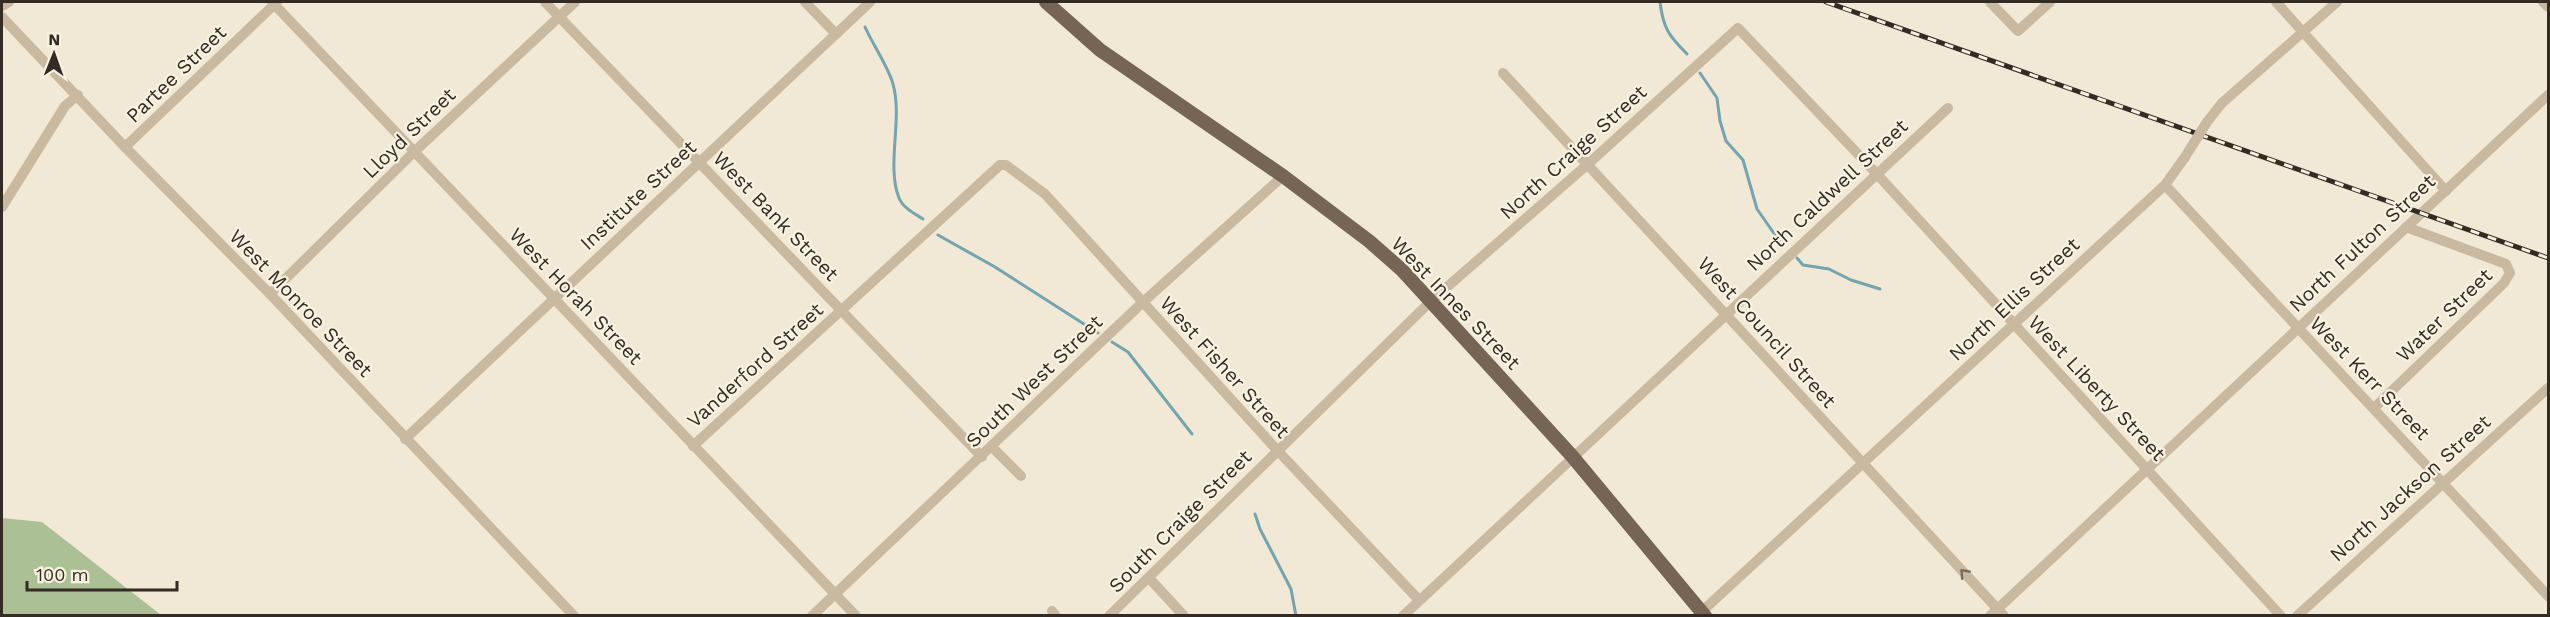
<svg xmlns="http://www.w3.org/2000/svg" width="2550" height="617" viewBox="0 0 2550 617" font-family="'Work Sans',sans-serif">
<rect width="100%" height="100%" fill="#f1e8d5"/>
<path fill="#abc195" d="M2,518l40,4 119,93h-159z"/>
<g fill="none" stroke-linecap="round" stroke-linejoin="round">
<g stroke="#73a4b0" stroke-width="3">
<path d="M1660,2c3,26 9,34 27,52"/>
<path d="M865,27c7,16 24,41 28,57 10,36 -7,81 6,114 4,10 16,16 24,21"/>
<path d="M1700,73l17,25 3,23 6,20 17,19 14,49 23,33"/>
<path d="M938,235l57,32 103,66"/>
<path d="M1797,258l6,7 26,4 22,11 29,9"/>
<path d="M1112,342l16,10 64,82"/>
<path d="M1255,514l5,15 31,60 5,27"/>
</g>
<g stroke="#cab9a1" stroke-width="10">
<path d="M272,2l584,614"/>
<path d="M545,2l437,455"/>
<path d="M805,2l31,32"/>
<path d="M1990,2l28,29 32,-29"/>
<path d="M2276,2l170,189"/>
<path d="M2543,2l5,5"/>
<path d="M2,6l7,-4"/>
<path d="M2,17l123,130 145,147 304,322"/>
<path d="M1503,73l501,543"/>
<path d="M2222,103l115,-101"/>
<path d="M125,147l152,-145"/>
<path d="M2165,185l383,411"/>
<path d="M2,207l63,-101 13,-11"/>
<path d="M270,294l144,-142 161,-150"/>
<path d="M2375,407l129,-124 6,-10 -4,-9 -100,-37"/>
<path d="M405,439l465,-437"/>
<path d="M693,446l307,-281h6l39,29 232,256 142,150"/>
<path d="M992,447l29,29"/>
<path d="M1149,578l35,38"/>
<path d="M1052,611l4,5"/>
<path d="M1698,615l467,-430 20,-28"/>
<path d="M812,616l330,-313 141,-127"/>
<path d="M1109,616l322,-315 157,-137 150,-136 138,145 405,443"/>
<path d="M1403,616l545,-508"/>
<path d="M1990,616l558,-521"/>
<path d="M2297,616l251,-228"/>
</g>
<path stroke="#766454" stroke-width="14" d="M1046,2l54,48 183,126 86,65 33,29 170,186 133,160"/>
<defs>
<path id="rail" d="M1826,2l722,256"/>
</defs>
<use href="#rail" stroke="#332b24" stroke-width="5"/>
<use href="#rail" stroke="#f9f2e1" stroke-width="3" stroke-dasharray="9" stroke-linecap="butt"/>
<path stroke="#cab9a1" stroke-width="10" d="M2185,157l22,-35 15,-19"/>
</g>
<defs><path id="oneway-chevron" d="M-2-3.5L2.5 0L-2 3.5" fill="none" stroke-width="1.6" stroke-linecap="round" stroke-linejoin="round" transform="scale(1.5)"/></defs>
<use stroke="#776b5c" href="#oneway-chevron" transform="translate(1964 573) rotate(-133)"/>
<g text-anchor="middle" stroke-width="4.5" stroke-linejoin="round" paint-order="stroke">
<g font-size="20" fill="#332b24" stroke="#f9f2e1">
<text transform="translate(176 74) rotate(-44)" y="7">Partee Street</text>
<text transform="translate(409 133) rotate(-44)" y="7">Lloyd Street</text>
<text transform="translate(1573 152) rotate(-42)" y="7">North Craige Street</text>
<text transform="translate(638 195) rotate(-43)" y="7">Institute Street</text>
<text transform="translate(1827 195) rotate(-43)" y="7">North Caldwell Street</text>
<text transform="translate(776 216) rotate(46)" y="7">West Bank Street</text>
<text transform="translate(2362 243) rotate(-43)" y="7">North Fulton Street</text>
<text transform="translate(576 296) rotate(46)" y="7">West Horah Street</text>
<text transform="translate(2014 299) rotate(-43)" y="7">North Ellis Street</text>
<text transform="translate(301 303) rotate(46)" y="7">West Monroe Street</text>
<text transform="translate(1456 303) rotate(46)" y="7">West Innes Street</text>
<text transform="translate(2444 315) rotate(-44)" y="7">Water Street</text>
<text transform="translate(1767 332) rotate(48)" y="7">West Council Street</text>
<text transform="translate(755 365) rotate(-42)" y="7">Vanderford Street</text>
<text transform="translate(1225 367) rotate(48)" y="7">West Fisher Street</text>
<text transform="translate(2370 378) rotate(46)" y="7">West Kerr Street</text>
<text transform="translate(1034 381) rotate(-44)" y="7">South West Street</text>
<text transform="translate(2097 388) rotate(47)" y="7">West Liberty Street</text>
<text transform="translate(2410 488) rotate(-42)" y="7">North Jackson Street</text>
<text transform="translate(1180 521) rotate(-45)" y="7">South Craige Street</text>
</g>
</g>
<rect width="2550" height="617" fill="none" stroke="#332b24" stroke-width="6"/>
<g transform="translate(54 54) rotate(1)" stroke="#f9f2e1" stroke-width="4.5" paint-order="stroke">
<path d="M0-4.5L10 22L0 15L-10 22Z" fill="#332b24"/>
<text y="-9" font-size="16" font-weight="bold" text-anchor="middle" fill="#332b24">N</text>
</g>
<path d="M27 581v9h150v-9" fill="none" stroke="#332b24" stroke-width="3"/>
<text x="36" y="581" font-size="18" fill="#332b24" stroke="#f9f2e1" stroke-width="4.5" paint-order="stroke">100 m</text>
</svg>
